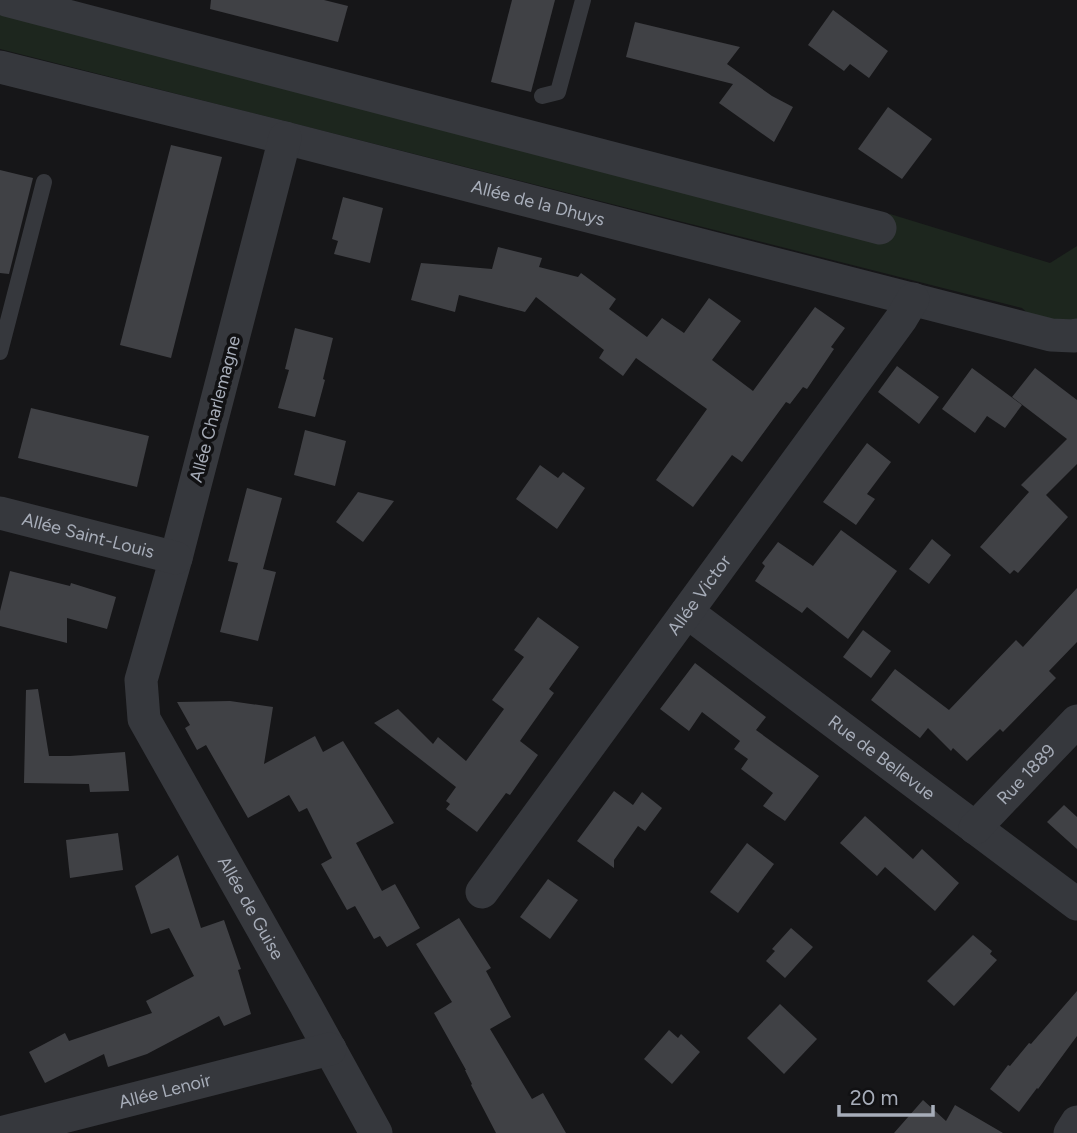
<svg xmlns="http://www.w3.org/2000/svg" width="1077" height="1133" viewBox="0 0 1077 1133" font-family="Figtree,sans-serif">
<rect width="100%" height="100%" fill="#161618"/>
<path fill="#1d261e" d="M0,0l880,228 10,-14 160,49 27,-17v89h-26l-29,-27 -1022,-259z"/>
<g fill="#404145">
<path d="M211,0h113l24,6 -10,36 -128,-33z"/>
<path d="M512,0h43l-24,92 -40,-10z"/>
<path d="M833,10l55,41 -19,27 -19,-14 -6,7 -36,-26z"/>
<path d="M635,22l105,25 -13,17 45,32 21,11 -19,35 -55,-39 14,-19 -107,-27z"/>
<path d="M888,107l44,32 -30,40 -44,-30z"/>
<path d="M171,145l51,12 -51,201 -51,-13z"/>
<path d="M0,170l33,8 -24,96 -9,-1z"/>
<path d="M343,197l40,11 -13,55 -36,-9 4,-13 -6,-2z"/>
<path d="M498,247l44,11 -3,9 39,10 3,-4 35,26 -7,10 38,28 15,-19 22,15 25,-35 32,23 -29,39 41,31 62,-84 30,21 -14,19 3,2 -27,40 -4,-2 -13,17 -4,-2 -44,60 -10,-7 -39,52 -37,-27 51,-71 -71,-51 -13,18 -24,-18 5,-8 -68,-53 -11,15 -66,-17 -4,17 -44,-12 10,-37 71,6z"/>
<path d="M295,328l38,10 -10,41 2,1 -10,37 -37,-9 11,-38 -4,-1z"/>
<path d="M897,366l42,31 -20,27 -41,-32z"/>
<path d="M972,368l50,37 -17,23 -18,-12 -12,17 -33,-24z"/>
<path d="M1035,368l42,32v64l-31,31 22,22 -50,56 -4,-3 -4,4 -30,-27 49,-55 -8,-7 46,-46 -55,-42z"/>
<path d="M31,408l118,28 -12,51 -119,-29z"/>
<path d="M305,430l41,11 -11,45 -41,-11z"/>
<path d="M867,443l24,19 -24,32 8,5 -19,26 -33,-23z"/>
<path d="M540,465l18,13 5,-6 22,16 -28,41 -41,-30z"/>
<path d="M247,488l35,10 -19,71 13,3 -18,69 -38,-9 18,-69 -10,-2z"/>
<path d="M358,492l36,9 -31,41 -27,-20z"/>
<path d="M841,530l56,41 -49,68 -41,-32 -5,6 -47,-32 10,-15 -3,-3 16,-21 35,24z"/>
<path d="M932,539l19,16 -22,29 -20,-15z"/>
<path d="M10,571l60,15 1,-3 45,14 -9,32 -40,-11v25l-67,-17v-15z"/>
<path d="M1077,588v54l-28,29 7,7 -53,54 -3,-3 -33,32 -14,-13 -2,3 -23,-23 -8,10 -49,-38 24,-31 54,41 67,-70 7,7z"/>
<path d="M538,617l41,30 -30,42 5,4 -34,48 18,14 -28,40 -4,-2 -29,39 -31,-23 4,-5 -4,-3 10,-14 -82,-64 24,-14 35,35 5,-7 28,24 38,-52 -12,-9 32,-43 -10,-7z"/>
<path d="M863,630l28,21 -20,27 -28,-21z"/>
<path d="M695,663l71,54 -10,13 63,46 -34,45 -22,-15 10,-13 -32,-24 7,-10 -14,-10 6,-8 -38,-29 -13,19 -29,-22z"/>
<path d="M38,689l11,67h21l55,-4 4,39 -39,1 -1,-8 -65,-1 2,-93z"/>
<path d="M230,701l43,6 -9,57 51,-28 8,16 20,-11 51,82 -38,20 26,48 13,-7 25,44 -33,19 -7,-11 -6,3 -19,-33 -8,4 -26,-46 11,-6 -25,-50 -8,4 -10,-17 -41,23 -42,-73 -9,5 -12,-22 5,-3 -13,-23z"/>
<path d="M614,791l19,14 9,-13 20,16 -17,23 -7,-5 -24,34v8l-37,-27z"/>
<path d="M1064,805l13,12v32l-30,-27z"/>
<path d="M865,816l48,43 9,-10 37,34 -24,28 -50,-44 -8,9 -37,-33z"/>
<path d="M118,833l5,37 -53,8 -4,-38z"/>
<path d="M747,843l27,21 -36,49 -28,-21z"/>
<path d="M178,855l23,73 23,-8 17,49 -3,1 13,44 -27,12 -5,-10 -72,38 -39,13 -4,-13 -59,29 -16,-31 36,-19 4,8 83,-28 -6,-12 48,-25 -25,-48 -18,6 -16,-48z"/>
<path d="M548,879l30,21 -28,39 -30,-22z"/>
<path d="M459,918l32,50 -5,3 25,46 -21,12 42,70 11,-6 23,40h-70l-25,-48 1,-1 -7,-14h1l-32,-57 18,-11 -36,-58z"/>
<path d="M791,928l22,19 -28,31 -19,-17 9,-10 -3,-2z"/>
<path d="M973,935l19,16 -2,3 7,6 -43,46 -27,-25z"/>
<path d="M1077,991v45l-39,53 -1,-1 -18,24 -29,-23 18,-24 2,1 19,-23 2,1z"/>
<path d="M780,1004l37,35 -33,35 -37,-36z"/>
<path d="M669,1030l9,8 3,-4 19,18 -28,32 -28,-25z"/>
<path d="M923,1100l23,21 9,-16 48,28h-109z"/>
</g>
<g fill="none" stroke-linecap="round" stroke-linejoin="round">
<g stroke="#36383d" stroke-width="16">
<path d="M542,96l16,-4 25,-92"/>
<path d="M0,352l44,-170"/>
</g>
<g stroke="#36383d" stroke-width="33">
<path d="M6,0l874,228"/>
<path id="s1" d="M0,67l285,71 766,197 23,1 3,-1"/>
<path id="s2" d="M285,138l-109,420 -35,122 3,39 161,285 71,129"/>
<path id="s3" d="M0,513l176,45"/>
<path id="s4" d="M687,612l390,292"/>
<path id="s5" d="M975,828l102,-107"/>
<path id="s6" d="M482,892l419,-573 12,-20"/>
<path id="s7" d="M0,1133l330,-84"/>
<path d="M1070,1133l7,-11"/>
</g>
</g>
<g text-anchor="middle" stroke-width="7" stroke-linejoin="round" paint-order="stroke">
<g font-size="18" fill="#a7adb9" stroke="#111113">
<text dy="6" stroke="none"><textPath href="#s1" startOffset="555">Allée de la Dhuys</textPath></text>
<text transform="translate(215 409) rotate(-75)" y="6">Allée Charlemagne</text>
<text dy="6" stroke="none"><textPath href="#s3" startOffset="91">Allée Saint-Louis</textPath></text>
<text dy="6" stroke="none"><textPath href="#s6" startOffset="368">Allée Victor</textPath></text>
<text dy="6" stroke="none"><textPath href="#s4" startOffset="243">Rue de Bellevue</textPath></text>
<text dy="6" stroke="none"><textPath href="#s5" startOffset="74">Rue 1889</textPath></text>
<text dy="6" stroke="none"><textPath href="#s2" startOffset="817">Allée de Guise</textPath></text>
<text dy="6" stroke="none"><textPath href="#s7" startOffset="170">Allée Lenoir</textPath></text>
</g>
</g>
<path d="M839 1105v10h94v-10" fill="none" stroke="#a7adb9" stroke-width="3.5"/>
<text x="850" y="1105" font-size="21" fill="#a7adb9" stroke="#111113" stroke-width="5" paint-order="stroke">20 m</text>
</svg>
